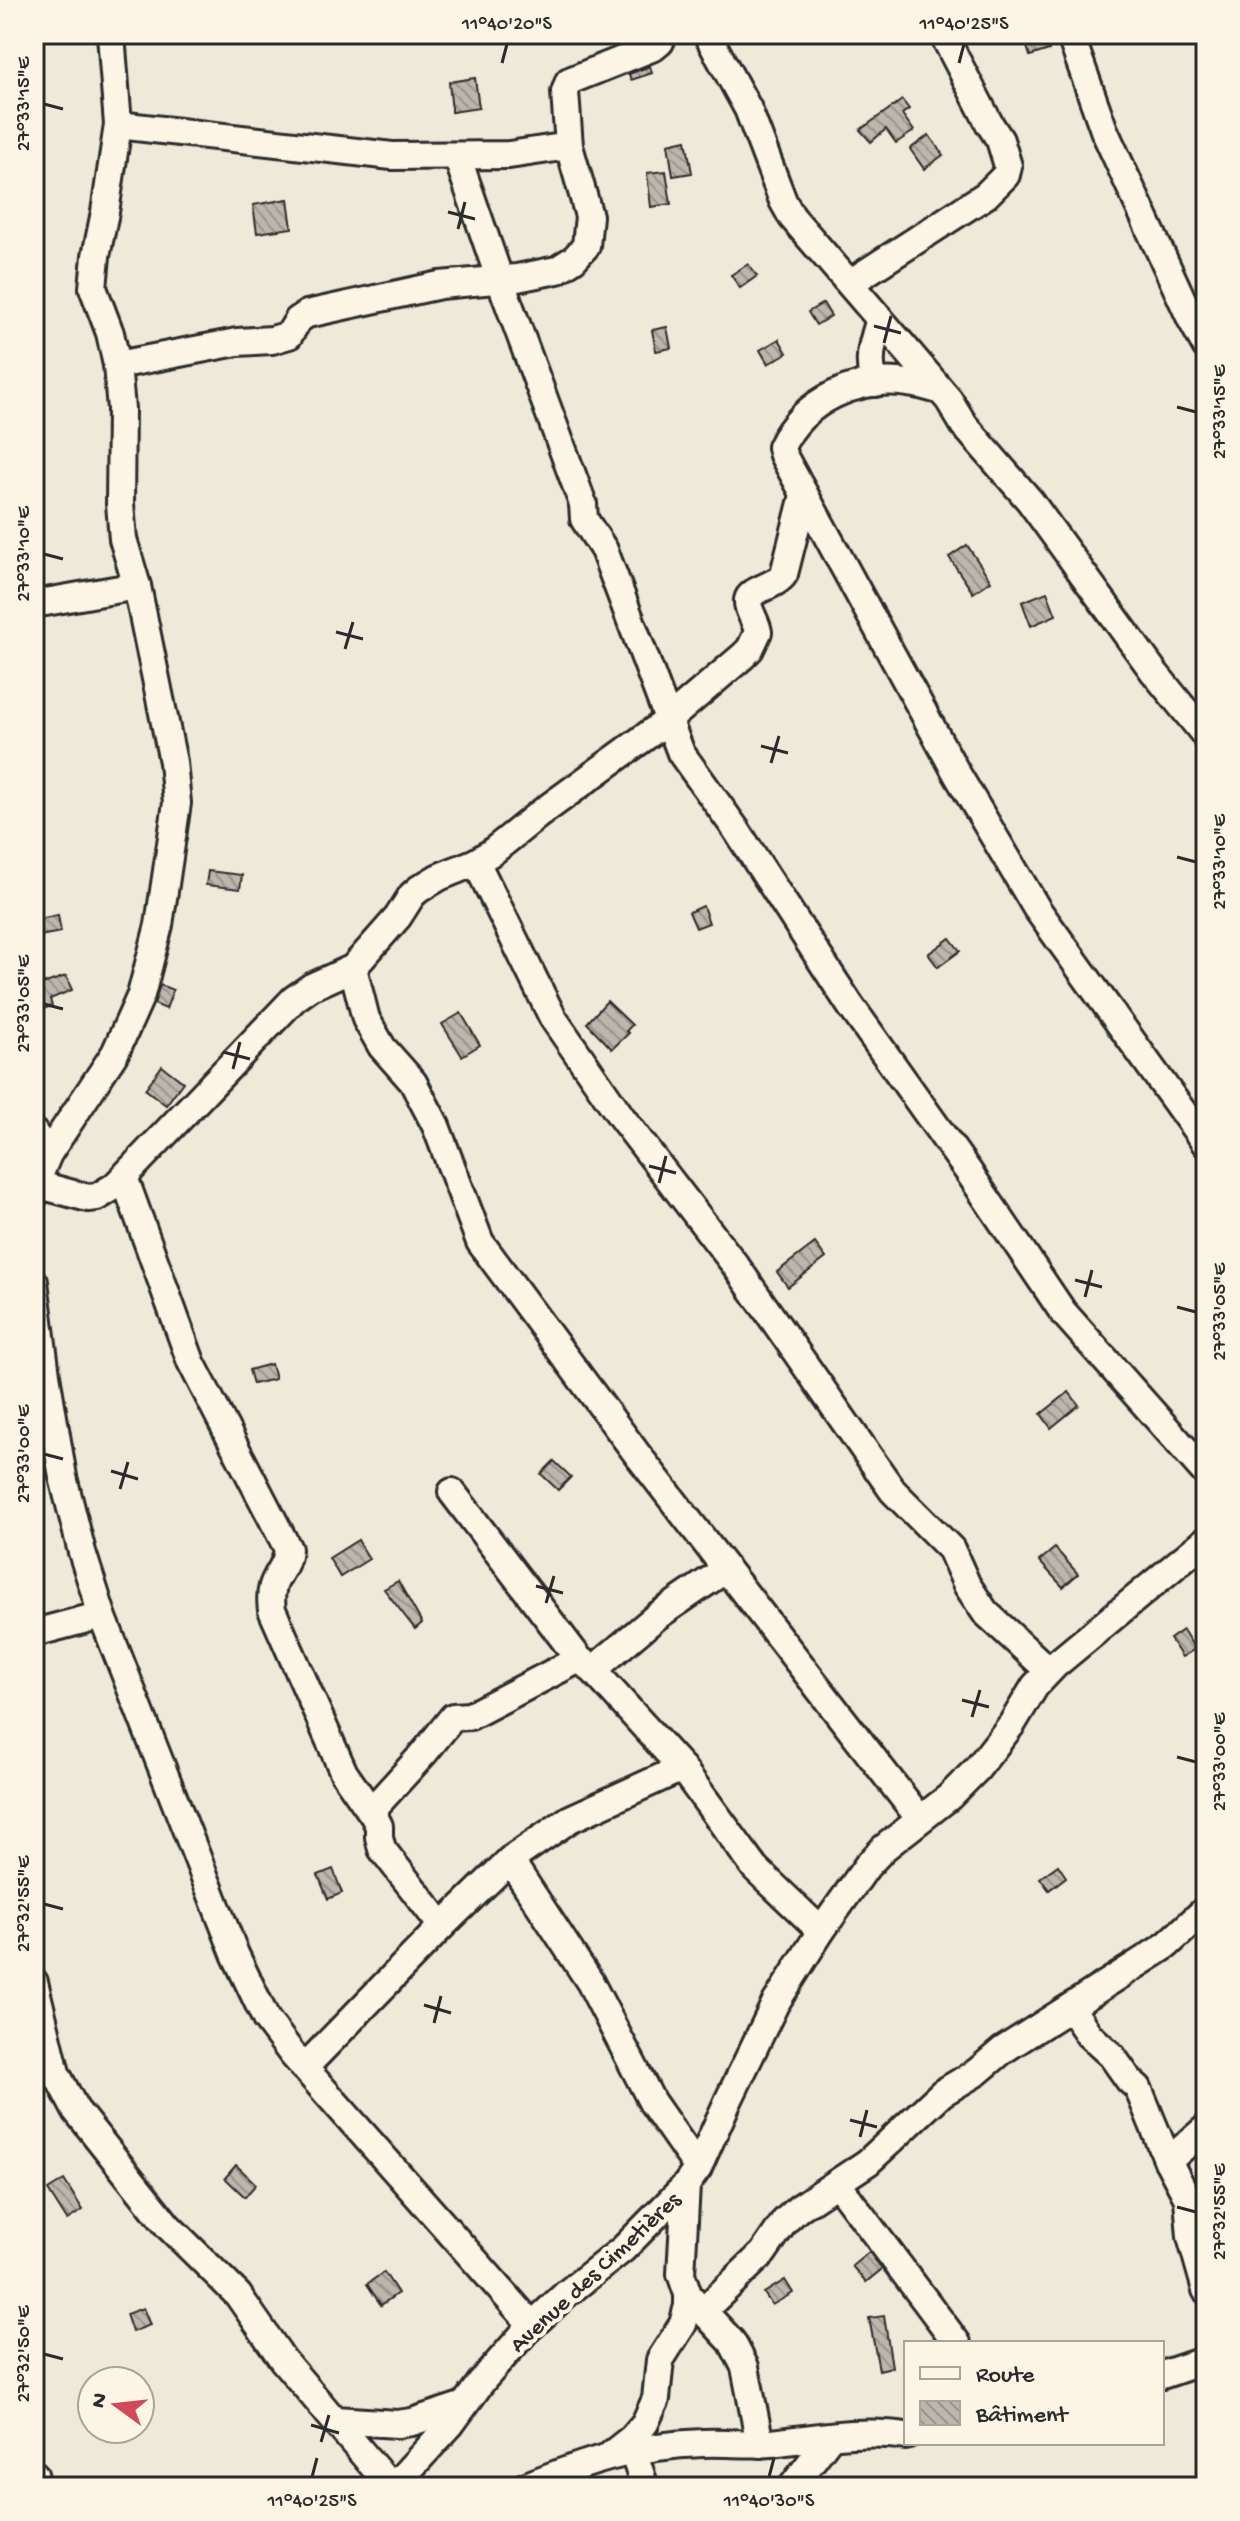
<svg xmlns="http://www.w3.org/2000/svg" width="1240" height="2521" viewBox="0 0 1240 2521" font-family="'Gochi Hand',sans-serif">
<defs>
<pattern id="building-back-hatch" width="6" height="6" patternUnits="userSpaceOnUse" patternTransform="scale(2)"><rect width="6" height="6" fill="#bcb7ac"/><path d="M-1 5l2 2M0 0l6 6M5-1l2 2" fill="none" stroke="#99958c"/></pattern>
</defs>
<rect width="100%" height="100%" fill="#efe9da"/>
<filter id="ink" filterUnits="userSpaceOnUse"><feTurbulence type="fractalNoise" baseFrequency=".0125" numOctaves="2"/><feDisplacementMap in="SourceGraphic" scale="16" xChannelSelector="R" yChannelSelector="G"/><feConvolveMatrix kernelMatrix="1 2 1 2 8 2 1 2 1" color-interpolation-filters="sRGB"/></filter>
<g filter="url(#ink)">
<g fill="url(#building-back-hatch)" stroke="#2b2b2b" stroke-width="2">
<path d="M1023,34h21l5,16 -19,6z"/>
<path d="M650,66l2,7 -21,7 -2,-6z"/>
<path d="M475,78l4,30 -27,4 -3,-30z"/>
<path d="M902,100l7,9 -7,5 12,17 -18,12 -10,-14 -15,13 -11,-12z"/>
<path d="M929,135l14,20 -19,14 -14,-20z"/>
<path d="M686,140l6,33 -19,3 -5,-32z"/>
<path d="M666,171l5,33 -20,3 -4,-34z"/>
<path d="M288,199l4,29 -35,5 -4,-28z"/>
<path d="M748,264l9,12 -17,12 -9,-13z"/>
<path d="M823,303l8,13 -15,9 -8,-13z"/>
<path d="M667,327l4,21 -15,3 -4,-21z"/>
<path d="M779,339l8,14 -19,11 -8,-14z"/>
<path d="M967,545l24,36 -18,12 -24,-36z"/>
<path d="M1047,592l9,23 -25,11 -9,-24z"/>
<path d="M208,871l34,4 -2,14 -34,-4z"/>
<path d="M703,906l6,17 -13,5 -7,-16z"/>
<path d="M58,915l3,17 -27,5v-17z"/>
<path d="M950,938l10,13 -22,16 -10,-13z"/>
<path d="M66,976l6,14 -22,9 2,7 -15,5 -3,-11v-13z"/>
<path d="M160,985l13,5 -7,19 -12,-5z"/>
<path d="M607,1001l25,24 -6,6 3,2 -17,16 -25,-26z"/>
<path d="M461,1013l19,32 -18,11 -20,-32z"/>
<path d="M162,1066l21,16 -17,23 -21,-16z"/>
<path d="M815,1243l11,15 -38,29 -11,-15z"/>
<path d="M271,1364l4,15 -22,5 -4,-14z"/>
<path d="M1069,1392l10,13 -28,23 -10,-14z"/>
<path d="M554,1461l17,16 -13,13 -17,-16z"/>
<path d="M358,1540l11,19 -29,18 -11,-19z"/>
<path d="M1055,1548l23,26 -15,13 -24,-26z"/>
<path d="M398,1581l24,42 -7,6 -31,-40z"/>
<path d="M1183,1630l12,19 -13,8 -12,-18z"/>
<path d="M1058,1865l8,12 -17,13 -9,-12z"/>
<path d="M333,1869l9,24 -14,6 -10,-24z"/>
<path d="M236,2165l20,19 -11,13 -20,-19z"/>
<path d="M64,2180l19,30 -16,10 -19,-30z"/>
<path d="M869,2252l13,17 -16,13 -14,-16z"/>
<path d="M384,2272l14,21 -17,12 -14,-21z"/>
<path d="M785,2280l8,13 -21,12 -8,-12z"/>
<path d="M143,2308l7,17 -18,7 -6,-18z"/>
<path d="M884,2316l8,51 -13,3 -10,-52z"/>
</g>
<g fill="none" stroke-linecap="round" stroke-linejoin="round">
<defs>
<g id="minor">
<path d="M707,34l41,75 35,92 9,16 118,137 39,46 15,25 66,76 124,171 52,64"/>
<path d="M1070,34l34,96 87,189 15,27"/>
<path d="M118,125l274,31 117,-1 60,-9"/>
<path d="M457,156l43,124 83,224 1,15 20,31 77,203 54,75 115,177 118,166 95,141 143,161"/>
<path d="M850,283l136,-88 20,-20 2,-9 -8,-26 -11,-17 -46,-89"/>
<path d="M117,365l120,-23 35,-2 17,-5 9,-15 9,-6 133,-29 77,-7 40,-8 17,-11 12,-13 3,-30 -20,-70 -4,-54 4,-11 85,-34 6,-5 1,-8"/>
<path d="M875,383c-9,-23 -2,-41 5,-64"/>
<path d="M939,390c-10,-3 -20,-6 -31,-7 -49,-8 -105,17 -127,64l2,8 174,319 80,135 169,235"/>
<path d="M34,604l103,-18"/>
<path d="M476,862l77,156 69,100 114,148 157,225 58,58 16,36 18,27 64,59"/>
<path d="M353,968l13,51 16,28 31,35 23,44 44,116 157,212 283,365"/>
<path d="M34,1133l14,21"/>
<path d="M124,1177l67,185 97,187c-2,26 -21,26 -16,61l72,163 30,43 5,10v11l3,12 60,77"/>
<path d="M34,1188l14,-34 67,-101 26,-58 18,-70 18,-122 -4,-41 -36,-176 -14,-47 -3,-35 1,-95 -4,-44 -7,-32 -17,-45 3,-32 9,-44 13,-87 -7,-91"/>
<path d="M34,1196l2,-12 52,14 9,-1 18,-11 179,-187 17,-12 42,-19 45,-51 14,-22 7,-6 20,-12 37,-15 16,-10 46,-37 129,-94 76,-65 7,-7 8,-17c-1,-10 -11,-22 -10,-32 2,-11 29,-14 36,-26l20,-79"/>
<path d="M34,1282l12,93 17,102 19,75 20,63 133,339 31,65 27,36 239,270"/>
<path d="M452,1492l127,167 14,11 89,98 73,100 66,63"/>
<path d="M34,1633l68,-18"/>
<path d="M593,1670l64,-54 69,-47"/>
<path d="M371,1811l53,-58 29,-36 17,-1 109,-57"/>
<path d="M510,1860l80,122 62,120 46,66"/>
<path d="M34,1982l22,91 19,36 93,117 70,69 45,65 108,127"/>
<path d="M1071,2008l18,27 23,21 17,24 9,8 30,73"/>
<path d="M304,2068l138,-142 68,-66 60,-41 112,-51"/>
<path d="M1206,2128l-38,33 20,38 3,38 15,53"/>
<path d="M837,2183l120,160"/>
<path d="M692,2299l40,43 13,25 15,77"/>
<path d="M703,2311l60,-58 22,-32 14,-13 69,-46 74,-69 35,-21 26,-22 164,-105 39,-36"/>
<path d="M1162,2375l44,-15"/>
<path d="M335,2420l62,4 15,-2 52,-17"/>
<path d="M633,2451l12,36"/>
<path d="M613,2453l19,-15 13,-15 11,-24 4,-39 23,-36 5,-18v-12l-7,-20 5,-89"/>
<path d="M34,2474l3,13"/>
<path d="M393,2487l57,-62 32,-44 44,-50 40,-37 57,-45 63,-64 12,-17 30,-67 47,-97 46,-73 46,-65 17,-18 65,-51 28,-28 35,-45 23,-38 20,-21 151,-125"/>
<path d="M524,2487c61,-25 112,-42 179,-44 23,-1 45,2 68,0 45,-5 90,-14 135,-7"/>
<path d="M792,2487l39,-51"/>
</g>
</defs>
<use href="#minor" stroke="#2b2b2b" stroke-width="32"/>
<use href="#minor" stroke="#fcf5e5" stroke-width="26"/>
</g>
</g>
<path fill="none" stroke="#2b2b2b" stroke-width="3" d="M502,63l5,-19M959,63l5,-19M44,104l19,5M448,212l27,7M458,229l7,-27M874,326l27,7M884,343l7,-27M1177,407l19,5M44,554l19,5M336,632l27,7M345,649l8,-27M761,746l27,7M771,763l8,-27M1177,857l19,5M44,1004l19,5M223,1052l27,7M233,1069l7,-27M649,1166l27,7M659,1183l7,-27M1075,1280l27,7M1085,1297l7,-27M1177,1307l19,5M44,1454l19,5M111,1471l27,8M120,1489l8,-27M536,1586l27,7M546,1603l8,-27M962,1700l27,7M972,1717l8,-27M1177,1757l19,5M44,1904l19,5M424,2005l27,8M434,2023l7,-27M850,2120l27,7M860,2137l7,-27M1177,2207l19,5M44,2354l19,5M311,2425l28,8M321,2442l8,-27M312,2477l5,-19M769,2477l5,-19"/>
<g text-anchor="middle" stroke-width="8" stroke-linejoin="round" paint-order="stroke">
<g font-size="24" fill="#2b2b2b" stroke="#fcf5e5">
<text transform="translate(594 2271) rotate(-43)" y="8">Avenue des Cimetières</text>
</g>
</g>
<rect width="1240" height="2521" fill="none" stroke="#fcf5e5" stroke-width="88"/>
<rect x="904" y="2341" width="260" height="104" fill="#fcf5e5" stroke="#a8a49b" stroke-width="2"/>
<rect x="920" y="2367" width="40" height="12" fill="#fcf5e5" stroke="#a8a49b" stroke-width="2"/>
<text x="976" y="2381" font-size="24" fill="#2b2b2b">Route</text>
<rect x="920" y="2401" width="40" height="24" fill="url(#building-back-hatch)" stroke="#a8a49b" stroke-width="2"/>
<text x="976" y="2421" font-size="24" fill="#2b2b2b">Bâtiment</text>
<g transform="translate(116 2405) rotate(285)"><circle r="38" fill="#fcf5e5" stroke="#a8a49b" stroke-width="2"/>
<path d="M0-6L14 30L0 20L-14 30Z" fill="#d1495b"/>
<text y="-12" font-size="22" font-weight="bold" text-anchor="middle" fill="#2b2b2b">N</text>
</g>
<rect x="44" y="44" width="1152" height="2433" fill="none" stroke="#2b2b2b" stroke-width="3"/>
<g font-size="20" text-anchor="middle" fill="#2b2b2b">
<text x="507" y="29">11°40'20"S</text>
<text x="964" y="29">11°40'25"S</text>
<text transform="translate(22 104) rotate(-90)" y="7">27°33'15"E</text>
<text transform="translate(1218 412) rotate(-90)" y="7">27°33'15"E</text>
<text transform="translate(22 554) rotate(-90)" y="7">27°33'10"E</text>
<text transform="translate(1218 862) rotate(-90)" y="7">27°33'10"E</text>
<text transform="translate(22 1004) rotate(-90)" y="7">27°33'05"E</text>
<text transform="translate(1218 1312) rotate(-90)" y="7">27°33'05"E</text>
<text transform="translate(22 1454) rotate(-90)" y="7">27°33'00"E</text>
<text transform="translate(1218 1762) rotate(-90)" y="7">27°33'00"E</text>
<text transform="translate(22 1904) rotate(-90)" y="7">27°32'55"E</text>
<text transform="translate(1218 2212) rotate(-90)" y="7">27°32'55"E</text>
<text transform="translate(22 2354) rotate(-90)" y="7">27°32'50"E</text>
<text x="312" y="2506">11°40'25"S</text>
<text x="769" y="2506">11°40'30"S</text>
</g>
</svg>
